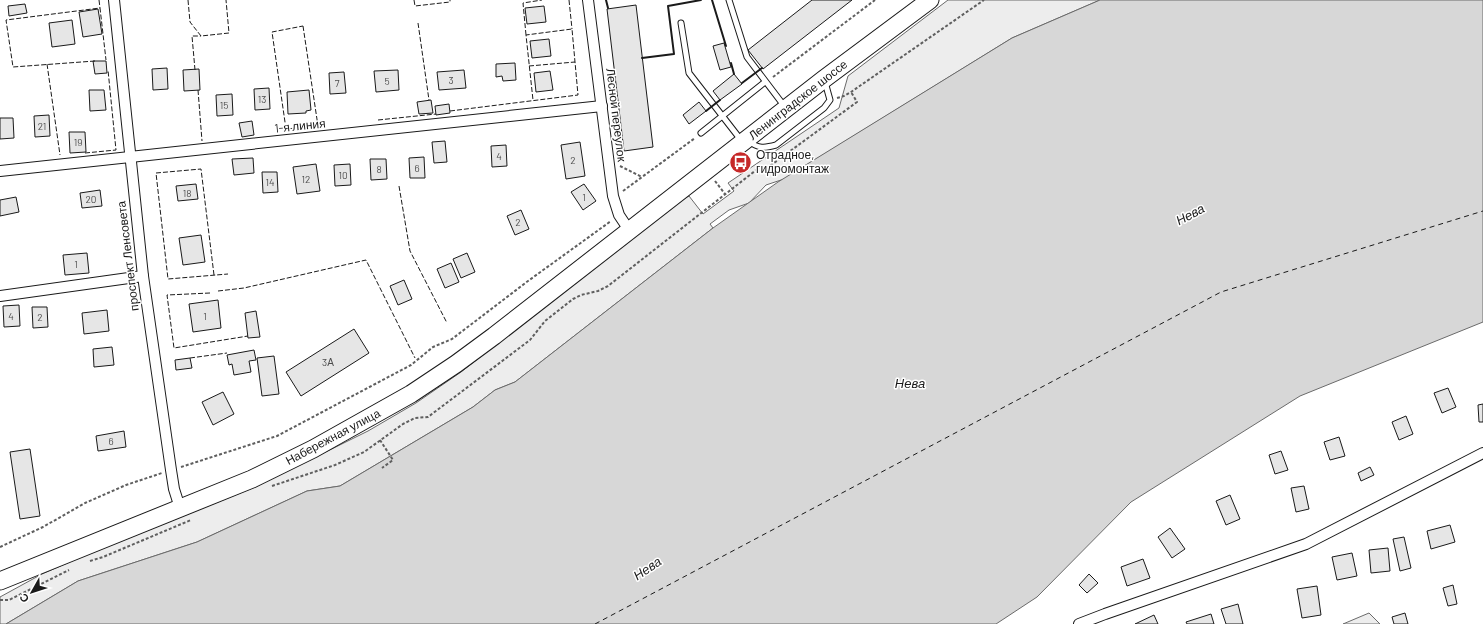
<svg xmlns="http://www.w3.org/2000/svg" width="1483" height="624" viewBox="0 0 1483 624" font-family="Barlow,sans-serif">
<rect width="100%" height="100%" fill="#fff"/>
<g fill="#ededed" stroke="#6a6a6a">
<path d="M948,0h152l-88,38 -228,141 -18,6 -17,18 -20,7 -19,14 3,4 -198,154 -20,8 -22,17 -133,79 -33,5 -110,51 -119,39 -72,43h-6v-27l42,-23 39,-17 174,-70 113,-56 48,-28 45,-31 219,-171 9,-5 14,18 31,-23 -6,-8 111,-75 9,-32z"/>
<path d="M1369,613l11,11h-37z"/>
</g>
<path fill="#d7d7d7" stroke="#6a6a6a" d="M1100,0h383v322l-183,74 -169,106 -94,95 -41,27h-990l72,-43 119,-39 110,-51 33,-5 133,-79 22,-17 20,-8 198,-154 65,-46 234,-144z"/>
<g fill="none" stroke-linecap="round" stroke-linejoin="round">
<path stroke="#1a1a1a" stroke-width="1" stroke-dasharray="5 4" stroke-linecap="butt" d="M595,624l626,-332 262,-81"/>
</g>
<g fill="#e6e6e6" stroke="#1a1a1a">
<path d="M812,0h40l-89,69 -15,-19z"/>
<path d="M25,4l2,9 -18,3 -1,-10z"/>
<path d="M636,5l17,142 -29,4 -17,-142z"/>
<path d="M544,6l2,16 -19,2 -2,-16z"/>
<path d="M98,9l4,25 -19,3 -4,-25z"/>
<path d="M72,20l3,24 -23,3 -3,-24z"/>
<path d="M549,39l2,17 -19,2 -2,-17z"/>
<path d="M724,43l7,24 -11,3 -7,-24z"/>
<path d="M93,61h13l1,12 -12,1z"/>
<path d="M515,63l1,17 -13,1 -1,-5 -6,1v-13z"/>
<path d="M167,68l1,21 -15,1 -1,-21z"/>
<path d="M199,69l1,21 -16,1 -1,-21z"/>
<path d="M398,70l1,20 -23,2 -2,-21z"/>
<path d="M464,70l2,18 -27,2 -2,-18z"/>
<path d="M550,71l3,19 -17,2 -2,-19z"/>
<path d="M344,72l2,21 -16,1 -1,-21z"/>
<path d="M734,74l8,10 -22,16 -7,-9z"/>
<path d="M269,88l1,21 -15,1 -1,-21z"/>
<path d="M89,90h15l2,20 -16,1z"/>
<path d="M309,90l2,20 -5,1v2l-18,1 -1,-22z"/>
<path d="M232,94l1,21 -16,1 -1,-21z"/>
<path d="M431,100l2,13 -14,1 -2,-12z"/>
<path d="M699,102l7,9 -17,13 -6,-9z"/>
<path d="M449,104l1,9 -14,2 -1,-9z"/>
<path d="M49,115l1,21 -15,1 -1,-21z"/>
<path d="M0,118h13l1,20 -14,1z"/>
<path d="M252,121l2,14 -12,2 -3,-14z"/>
<path d="M69,132h16l1,20 -16,1z"/>
<path d="M445,141l2,21 -13,1 -2,-21z"/>
<path d="M580,142l5,34 -19,3 -5,-34z"/>
<path d="M506,145l1,21 -15,1 -1,-21z"/>
<path d="M424,157l1,21h-15l-1,-20z"/>
<path d="M253,158l1,15 -20,2 -2,-16z"/>
<path d="M370,159h16l1,20 -16,1z"/>
<path d="M316,164l4,27 -23,3 -4,-27z"/>
<path d="M350,164l1,21 -16,1 -1,-21z"/>
<path d="M262,172h15l1,20 -15,1z"/>
<path d="M196,184l2,15 -20,2 -2,-15z"/>
<path d="M584,184l12,17 -13,9 -12,-18z"/>
<path d="M100,190l2,16 -20,2 -2,-15z"/>
<path d="M16,197l3,15 -19,4v-16z"/>
<path d="M521,210l8,19 -14,6 -8,-19z"/>
<path d="M201,235l4,27 -22,3 -4,-27z"/>
<path d="M87,253l2,20 -24,2 -2,-20z"/>
<path d="M467,253l8,19 -14,6 -8,-19z"/>
<path d="M451,263l8,19 -14,6 -8,-19z"/>
<path d="M404,280l8,19 -14,6 -8,-19z"/>
<path d="M218,300l3,28 -28,4 -4,-28z"/>
<path d="M19,305l1,21 -16,1 -1,-21z"/>
<path d="M32,307h15l1,20 -15,1z"/>
<path d="M107,310l2,21 -25,3 -2,-21z"/>
<path d="M256,311l4,26 -12,1 -3,-25z"/>
<path d="M354,329l15,24 -68,43 -15,-24z"/>
<path d="M112,347l2,18 -20,2 -1,-18z"/>
<path d="M254,350l2,10 -7,1 2,11 -17,3 -2,-11 -3,1 -2,-10z"/>
<path d="M274,356l5,38 -17,2 -5,-38z"/>
<path d="M190,358l2,10 -16,2 -1,-10z"/>
<path d="M1448,388l8,19 -14,6 -8,-20z"/>
<path d="M223,392l11,22 -21,11 -11,-23z"/>
<path d="M1483,404v18h-4l-1,-17z"/>
<path d="M1406,416l7,18 -14,6 -7,-18z"/>
<path d="M124,431l2,16 -28,4 -2,-15z"/>
<path d="M1339,437l6,19 -15,4 -6,-18z"/>
<path d="M30,449l10,67 -20,3 -10,-67z"/>
<path d="M1281,451l7,19 -13,4 -6,-19z"/>
<path d="M1370,467l4,8 -13,6 -3,-8z"/>
<path d="M1304,486l5,23 -13,3 -5,-24z"/>
<path d="M1230,495l10,24 -14,6 -10,-24z"/>
<path d="M1450,525l5,17 -24,7 -4,-18z"/>
<path d="M1170,528l15,21 -13,9 -14,-21z"/>
<path d="M1404,537l7,31 -11,3 -7,-32z"/>
<path d="M1388,548l2,23 -19,2 -2,-23z"/>
<path d="M1352,553l5,23 -20,4 -5,-23z"/>
<path d="M1143,559l7,19 -23,8 -6,-19z"/>
<path d="M1089,574l9,9 -11,10 -8,-8z"/>
<path d="M1453,585l4,19 -9,2 -5,-18z"/>
<path d="M1317,586l4,29 -19,3 -5,-29z"/>
<path d="M1238,604l5,20h-17l-5,-15z"/>
<path d="M1405,613l3,11h-14l-2,-7z"/>
<path d="M1211,614l3,10h-27l-1,-2z"/>
<path d="M1154,615l4,9h-23z"/>
</g>
<g fill="none" stroke-linecap="round" stroke-linejoin="round">
<defs>
<g id="service">
<path d="M729,0l18,57 38,50"/>
<path d="M681,23l8,50 52,67"/>
<path d="M701,133l64,-51"/>
<path d="M749,141c9,8 16,7 27,4l48,-37 6,-8 -5,-18"/>
</g>
<g id="minor">
<path d="M114,0l29,276 28,194 3,19 6,19"/>
<path d="M588,0l25,196 6,19 10,15"/>
<path d="M0,171l602,-65"/>
<path d="M0,296l143,-20"/>
<path d="M1079,624l26,-10 201,-70 177,-91"/>
</g>
<path id="primary" d="M0,581l252,-102 61,-30 98,-55 45,-30 38,-28 330,-257 106,-79"/>
</defs>
<use href="#service" stroke="#1a1a1a" stroke-width="7"/>
<use href="#minor" stroke="#1a1a1a" stroke-width="12"/>
<use href="#primary" stroke="#1a1a1a" stroke-width="19"/>
<g stroke="#5f5f5f" stroke-width="2" stroke-dasharray="3 2" stroke-linecap="butt">
<path d="M773,77l102,-77"/>
<path d="M837,98l7,-2 7,-4 133,-92"/>
<path d="M620,166l22,11"/>
<path d="M715,181l10,13"/>
<path d="M623,191l72,-53"/>
<path d="M380,440l13,20 -11,8"/>
<path d="M181,467l96,-31 134,-71 22,-18 19,-8 76,-58 83,-60"/>
<path d="M272,486l63,-21 29,-13 39,-28 12,-6 13,-1 102,-77 15,-19 28,-22 8,-4 17,-4 10,-5 152,-119 3,4 94,-69 -6,-10"/>
<path d="M0,547l43,-20 42,-24 41,-18 36,-12"/>
<path d="M90,561l13,-4 88,-37"/>
<path d="M0,600h9l60,-30"/>
</g>
<use href="#service" stroke="#fff" stroke-width="5"/>
<use href="#minor" stroke="#fff" stroke-width="10"/>
<use href="#primary" stroke="#fff" stroke-width="17"/>
<g stroke="#1a1a1a" stroke-width="1" stroke-dasharray="5 2" stroke-linecap="butt">
<path d="M99,0l1,8"/>
<path d="M188,0l2,22 11,14 28,-3 -3,-33"/>
<path d="M414,0l1,6 35,-4v-2"/>
<path d="M569,0l3,29"/>
<path d="M418,23l11,77"/>
<path d="M303,26l15,100 -32,3 -14,-97z"/>
<path d="M526,35l-3,-32 19,-3"/>
<path d="M95,61l-82,6 -7,-47 94,-12 6,52"/>
<path d="M47,64l13,91"/>
<path d="M529,66l46,-4"/>
<path d="M195,70l-3,-34h9"/>
<path d="M198,90l4,51"/>
<path d="M450,111l128,-16 -6,-66 -46,6 7,65"/>
<path d="M378,120l58,-6"/>
<path d="M85,153l31,-3 -8,-80"/>
<path d="M399,186l11,65 37,72"/>
<path d="M214,275l-13,-106 -45,4 12,106 60,-5"/>
<path d="M218,291l26,-3 122,-28 49,98"/>
<path d="M210,293l-43,2 7,53 74,-12"/>
<path d="M190,358l37,-5"/>
</g>
<g stroke="#1a1a1a" stroke-width="2">
<path d="M606,0l2,8"/>
<path d="M712,0l14,46"/>
<path d="M642,58l32,-4 -6,-48 33,-6"/>
<path d="M731,63l3,11"/>
<path d="M742,83l20,-15"/>
<path d="M706,111l14,-11"/>
</g>
</g>
<defs>
<symbol id="bus-disc" viewBox="-11 -11 22 22"><circle r="9.5" fill="#c62828" stroke="#fff"/><path d="M-5-6H5V4H4V6H2V4H-2V6H-4V4H-5ZM-3.5-4V0h7V-4ZM-3.5 1.2v1.5H-2V1.2ZM2 1.2v1.5H3.5V1.2Z" fill="#fff"/></symbol>
</defs>
<g fill-rule="evenodd">
<use href="#bus-disc" x="728" y="150" width="25" height="25"/>
</g>
<g text-anchor="middle" stroke-width="3" stroke-linejoin="round" paint-order="stroke">
<g font-size="10" fill="#4d4d4d">
<text x="451" y="84">3</text>
<text x="387" y="85">5</text>
<text x="337" y="87">7</text>
<text x="262" y="103">13</text>
<text x="224" y="109">15</text>
<text x="42" y="130">21</text>
<text x="78" y="146">19</text>
<text x="499" y="160">4</text>
<text x="573" y="164">2</text>
<text x="417" y="172">6</text>
<text x="379" y="173">8</text>
<text x="343" y="179">10</text>
<text x="306" y="183">12</text>
<text x="270" y="186">14</text>
<text x="187" y="197">18</text>
<text x="584" y="201">1</text>
<text x="91" y="203">20</text>
<text x="518" y="226">2</text>
<text x="76" y="268">1</text>
<text x="11" y="320">4</text>
<text x="205" y="320">1</text>
<text x="40" y="321">2</text>
<text x="328" y="366">3А</text>
<text x="111" y="445">6</text>
</g>
<g font-size="12" fill="#1a1a1a" stroke="#fff">
<text transform="translate(798 100) rotate(-38)" y="4">Ленинградское шоссе</text>
<text transform="translate(616 115) rotate(83)" y="4">Лесной переулок</text>
<text transform="translate(300 126) rotate(-6)" y="4">1-я линия</text>
<text transform="translate(128 256) rotate(-97)" y="4">проспект Ленсовета</text>
<text transform="translate(333 437) rotate(-28)" y="4">Набережная улица</text>
</g>
<g font-size="12" fill="#1a1a1a" stroke="#fff" text-anchor="start">
<text x="756" y="159">Отрадное,<tspan x="756" dy="14">гидромонтаж</tspan></text>
</g>
<g font-size="13" font-style="italic" fill="#1a1a1a" stroke="#fff">
<text transform="translate(1190 214) rotate(-28)" y="5">Нева</text>
<text x="910" y="388">Нева</text>
<text transform="translate(647 568) rotate(-34)" y="5">Нева</text>
</g>
</g>
<g transform="translate(32 592) rotate(231)" stroke="#ffffff" stroke-width="3" paint-order="stroke">
<path d="M0-3L7 15L0 10L-7 15Z" fill="#1a1a1a"/>
<text y="-6" font-size="11" font-weight="bold" text-anchor="middle" fill="#1a1a1a">С</text>
</g>
</svg>
